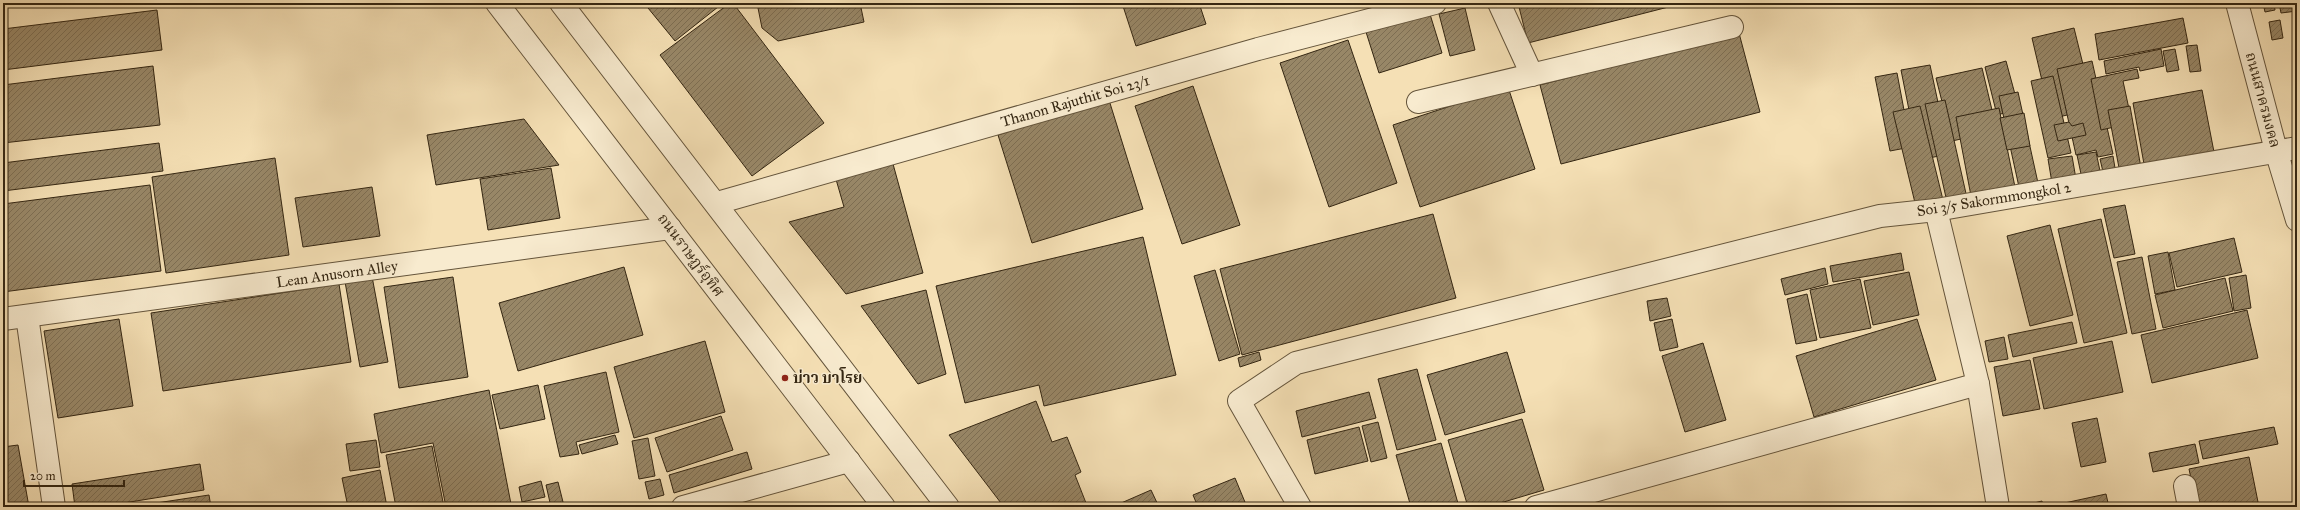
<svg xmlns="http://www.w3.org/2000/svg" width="2300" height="510" viewBox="0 0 2300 510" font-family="'IM FELL Great Primer','Noto Serif Thai',serif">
<defs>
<pattern id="building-hatch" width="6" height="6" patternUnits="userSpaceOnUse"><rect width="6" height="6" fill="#988767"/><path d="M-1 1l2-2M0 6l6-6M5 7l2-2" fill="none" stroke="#7d6e53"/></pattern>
</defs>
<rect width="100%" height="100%" fill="#f5e0b5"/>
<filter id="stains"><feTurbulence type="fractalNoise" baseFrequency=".005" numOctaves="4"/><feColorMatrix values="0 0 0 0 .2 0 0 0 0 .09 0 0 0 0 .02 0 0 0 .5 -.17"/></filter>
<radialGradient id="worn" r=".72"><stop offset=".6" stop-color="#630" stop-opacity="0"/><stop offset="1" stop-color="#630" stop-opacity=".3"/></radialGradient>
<g fill="url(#building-hatch)" stroke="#342612">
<path d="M655,3h68l-48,38 -27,-33z"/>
<path d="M730,3h3l91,120 -72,53 -92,-121z"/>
<path d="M757,3h103l4,19 -86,19 -16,-13z"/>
<path d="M1122,3h77l7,21 -70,22z"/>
<path d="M1518,3h166l-156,40z"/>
<path d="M2263,3h11l1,7 -10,2z"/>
<path d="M2279,3h18v8l-16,2z"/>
<path d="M1465,8l10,42 -25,6 -11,-42z"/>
<path d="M157,10l5,40 -159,20v-41z"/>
<path d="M1429,11l13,42 -63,20 -13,-41z"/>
<path d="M2183,18l5,25 -89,17 -4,-26z"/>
<path d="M2280,20l3,18 -11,2 -3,-18z"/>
<path d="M2074,28l22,89 -23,6 -2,-9 -20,5 -19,-81z"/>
<path d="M1739,33l21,79 -199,52 -21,-79z"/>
<path d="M1348,40l49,143 -68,24 -49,-144z"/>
<path d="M2197,45l4,26 -11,1 -4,-26z"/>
<path d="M2161,49l3,17 -24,5 -1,-4 -33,7 -2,-13z"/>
<path d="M2175,49l4,21 -12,2 -4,-21z"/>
<path d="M2006,61l13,48 -22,6 -12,-48z"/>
<path d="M2092,61l21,93 -15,3 -2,-7 -20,5 -19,-86z"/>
<path d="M1930,65l19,89 -30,6 -18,-90z"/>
<path d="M153,66l7,59 -157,18v-58z"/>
<path d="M1982,68l15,63 -45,10 -16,-63z"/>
<path d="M2137,69l2,9 -16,3 9,42 -31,7 -10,-51z"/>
<path d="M1897,73l14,74 -21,4 -15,-74z"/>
<path d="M2053,76l18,77 -23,5 -17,-77z"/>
<path d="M1193,86l47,139 -58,19 -47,-138z"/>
<path d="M1508,87l27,82 -115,38 -27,-82z"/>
<path d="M2202,90l12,62 -70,12 -11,-61z"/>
<path d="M2018,92l20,91 -19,4 -20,-91z"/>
<path d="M1109,100l34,109 -111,34 -34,-108z"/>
<path d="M1945,100l22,98 -20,4 -22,-98z"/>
<path d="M1920,106l23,94 -27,7 -23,-95z"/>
<path d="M2130,106l11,62 -21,5 -12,-63z"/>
<path d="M1999,108l16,79 -44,9 -15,-79z"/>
<path d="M2024,113l6,33 -23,4 -7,-32z"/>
<path d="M524,119l35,46 -123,20 -9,-50z"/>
<path d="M2069,122l3,4 11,-3 3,12 -28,6 -4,-16z"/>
<path d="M159,143l4,28 -160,20v-28z"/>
<path d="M2096,152l4,19 -19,3 -4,-19z"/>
<path d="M890,153l33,120 -77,21 -57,-72 55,-15 -11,-38z"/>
<path d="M2072,156l4,23 -24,4 -4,-24z"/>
<path d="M2113,156l3,18 -12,2 -4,-17z"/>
<path d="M275,158l14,97 -123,18 -14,-96z"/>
<path d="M551,168l9,50 -72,12 -8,-51z"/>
<path d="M150,185l11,86 -158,21v-88z"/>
<path d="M372,187l8,49 -77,11 -8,-49z"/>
<path d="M2125,205l10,49 -21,4 -11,-49z"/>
<path d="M1433,214l23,84 -214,57 -22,-86z"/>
<path d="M2101,219l26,114 -43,10 -26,-114z"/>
<path d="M2050,225l23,90 -43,11 -23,-90z"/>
<path d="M1143,237l33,138 -132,31 -5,-21 -74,18 -29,-117z"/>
<path d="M2234,238l8,34 -65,15 -8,-34z"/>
<path d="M2168,252l7,38 -20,4 -7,-38z"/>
<path d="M1901,253l3,17 -71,12 -3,-16z"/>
<path d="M2142,257l14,72 -24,5 -15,-72z"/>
<path d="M624,267l19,68 -125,36 -19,-68z"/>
<path d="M1825,268l3,16 -43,11 -4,-16z"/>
<path d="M1215,270l25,84 -21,7 -25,-85z"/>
<path d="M371,271l17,91 -28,5 -16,-91z"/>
<path d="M1909,272l10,43 -46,10 -9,-44z"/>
<path d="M2246,275l5,33 -17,3 -5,-33z"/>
<path d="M453,277l15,100 -69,11 -15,-101z"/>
<path d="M2225,278l8,33 -70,17 -8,-33z"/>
<path d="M1860,279l11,49 -51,10 -10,-48z"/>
<path d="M339,284l12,78 -188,29 -12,-78z"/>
<path d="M926,290l20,84 -28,10 -57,-78z"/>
<path d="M1807,294l10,46 -21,4 -9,-45z"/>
<path d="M1667,298l4,18 -21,5 -3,-20z"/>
<path d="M2247,310l11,48 -106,25 -11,-48z"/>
<path d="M119,319l14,87 -75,12 -14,-87z"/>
<path d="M1672,319l6,28 -18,4 -6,-28z"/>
<path d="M1917,319l19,61 -122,37 -18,-61z"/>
<path d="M2072,322l5,21 -64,14 -5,-22z"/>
<path d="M2004,337l4,22 -19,3 -4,-21z"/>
<path d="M705,341l20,71 -91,26 -20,-71z"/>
<path d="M2112,341l11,51 -79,17 -11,-51z"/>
<path d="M1703,343l23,77 -41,12 -23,-76z"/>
<path d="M1259,352l2,8 -21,7 -2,-9z"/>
<path d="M1507,352l18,60 -80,23 -18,-60z"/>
<path d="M2030,360l10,49 -37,7 -9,-49z"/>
<path d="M1417,369l19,71 -39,10 -19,-71z"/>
<path d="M606,372l13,60 -43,10 3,12 -19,3 -16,-71z"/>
<path d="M538,385l7,34 -45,10 -8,-34z"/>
<path d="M489,390l22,114 -15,3h-50l-13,-64 -52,10 -7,-39z"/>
<path d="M1369,392l7,26 -74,19 -6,-26z"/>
<path d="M1036,401l16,41 15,-5 14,35 -6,3 11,28 -10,4h-72l-55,-72z"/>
<path d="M721,416l12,34 -66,22 -12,-34z"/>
<path d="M2097,418l9,44 -25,5 -9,-44z"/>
<path d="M1522,419l22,71 -57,17h-19l-20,-67z"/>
<path d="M1378,422l9,36 -16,4 -9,-36z"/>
<path d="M1359,427l9,34 -53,13 -8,-34z"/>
<path d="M2274,427l4,17 -75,15 -4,-18z"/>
<path d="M615,435l3,9 -36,10 -3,-9z"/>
<path d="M648,438l7,38 -16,3 -7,-38z"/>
<path d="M376,440l4,27 -30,4 -4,-27z"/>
<path d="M1441,443l18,64h-48l-15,-52z"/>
<path d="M2195,444l4,19 -46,9 -4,-19z"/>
<path d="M18,445l11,62h-26v-60z"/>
<path d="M432,446l12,61h-48l-10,-52z"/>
<path d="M747,452l5,17 -78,24 -5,-18z"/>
<path d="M2249,457l10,50h-62l-8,-38z"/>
<path d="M200,464l4,26 -105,17h-24l-3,-23z"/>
<path d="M380,470l7,37h-39l-6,-29z"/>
<path d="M1235,478l12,29h-49l-5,-12z"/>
<path d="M660,479l4,16 -15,4 -4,-17z"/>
<path d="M541,481l4,16 -23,5 -3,-15z"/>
<path d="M558,482l6,24 -13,1 -5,-22z"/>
<path d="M1151,490l8,17h-47z"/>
<path d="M2106,494l3,13h-63z"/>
<path d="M209,495l2,12h-81z"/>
<path d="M2042,501l1,6h-25z"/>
</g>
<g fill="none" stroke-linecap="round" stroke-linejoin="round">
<defs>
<g id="minor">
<path d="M1499,3l33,72"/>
<path d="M1418,102l314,-75"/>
<path d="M717,203l541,-154 177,-46"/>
<path d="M1936,210l42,174 20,123"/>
<path d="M27,316l27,191"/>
<path d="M3,319l667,-91"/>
<path d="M2185,486l4,21"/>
<path d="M683,507l166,-46"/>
<path d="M1300,507l-61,-106 57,-38 584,-147 56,-6 361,-62"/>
<path d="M1536,507l442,-123"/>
</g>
<g id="tertiary">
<path d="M497,3l387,504"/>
<path d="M561,3l387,504"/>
<path d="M2237,3l40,151 20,66"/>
</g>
</defs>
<use href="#minor" stroke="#64543b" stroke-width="24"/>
<use href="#tertiary" stroke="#64543b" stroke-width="24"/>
<use href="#minor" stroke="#f8ebcf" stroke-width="22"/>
<use href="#tertiary" stroke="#f8ebcf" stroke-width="22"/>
</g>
<circle fill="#8f2418" stroke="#f8ebcf" stroke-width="1.5" cx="785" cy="378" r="4"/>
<g text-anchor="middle" stroke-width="3" stroke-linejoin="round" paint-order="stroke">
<g font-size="15" fill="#342612" stroke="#f8ebcf">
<text transform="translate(2263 100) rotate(75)" y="5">ถนนสาครมงคล</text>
<text transform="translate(1075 101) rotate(-16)" y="5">Thanon Rajuthit Soi 23/1</text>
<text transform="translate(1994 199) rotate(-9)" y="5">Soi 3/5 Sakormmongkol 2</text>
<text transform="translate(691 255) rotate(53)" y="5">ถนนราษฏร์อุทิศ</text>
<text transform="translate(337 274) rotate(-8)" y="5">Lean Anusorn Alley</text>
</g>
<g font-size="15" font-weight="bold" fill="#342612" stroke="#f8ebcf" text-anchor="start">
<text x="793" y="383">บ่าว บาโรย</text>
</g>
</g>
<rect width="2300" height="510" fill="none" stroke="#f5e0b5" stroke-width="16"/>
<rect x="4" y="4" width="2292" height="502" fill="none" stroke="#342612" stroke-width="2"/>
<rect x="8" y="8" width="2284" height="494" fill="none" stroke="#342612"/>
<path d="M24 480v6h100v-6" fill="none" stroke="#342612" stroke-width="2"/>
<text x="30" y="480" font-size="12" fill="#342612" stroke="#f8ebcf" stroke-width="3" paint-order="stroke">20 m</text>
<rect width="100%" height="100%" filter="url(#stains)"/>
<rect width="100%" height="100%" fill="url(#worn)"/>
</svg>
